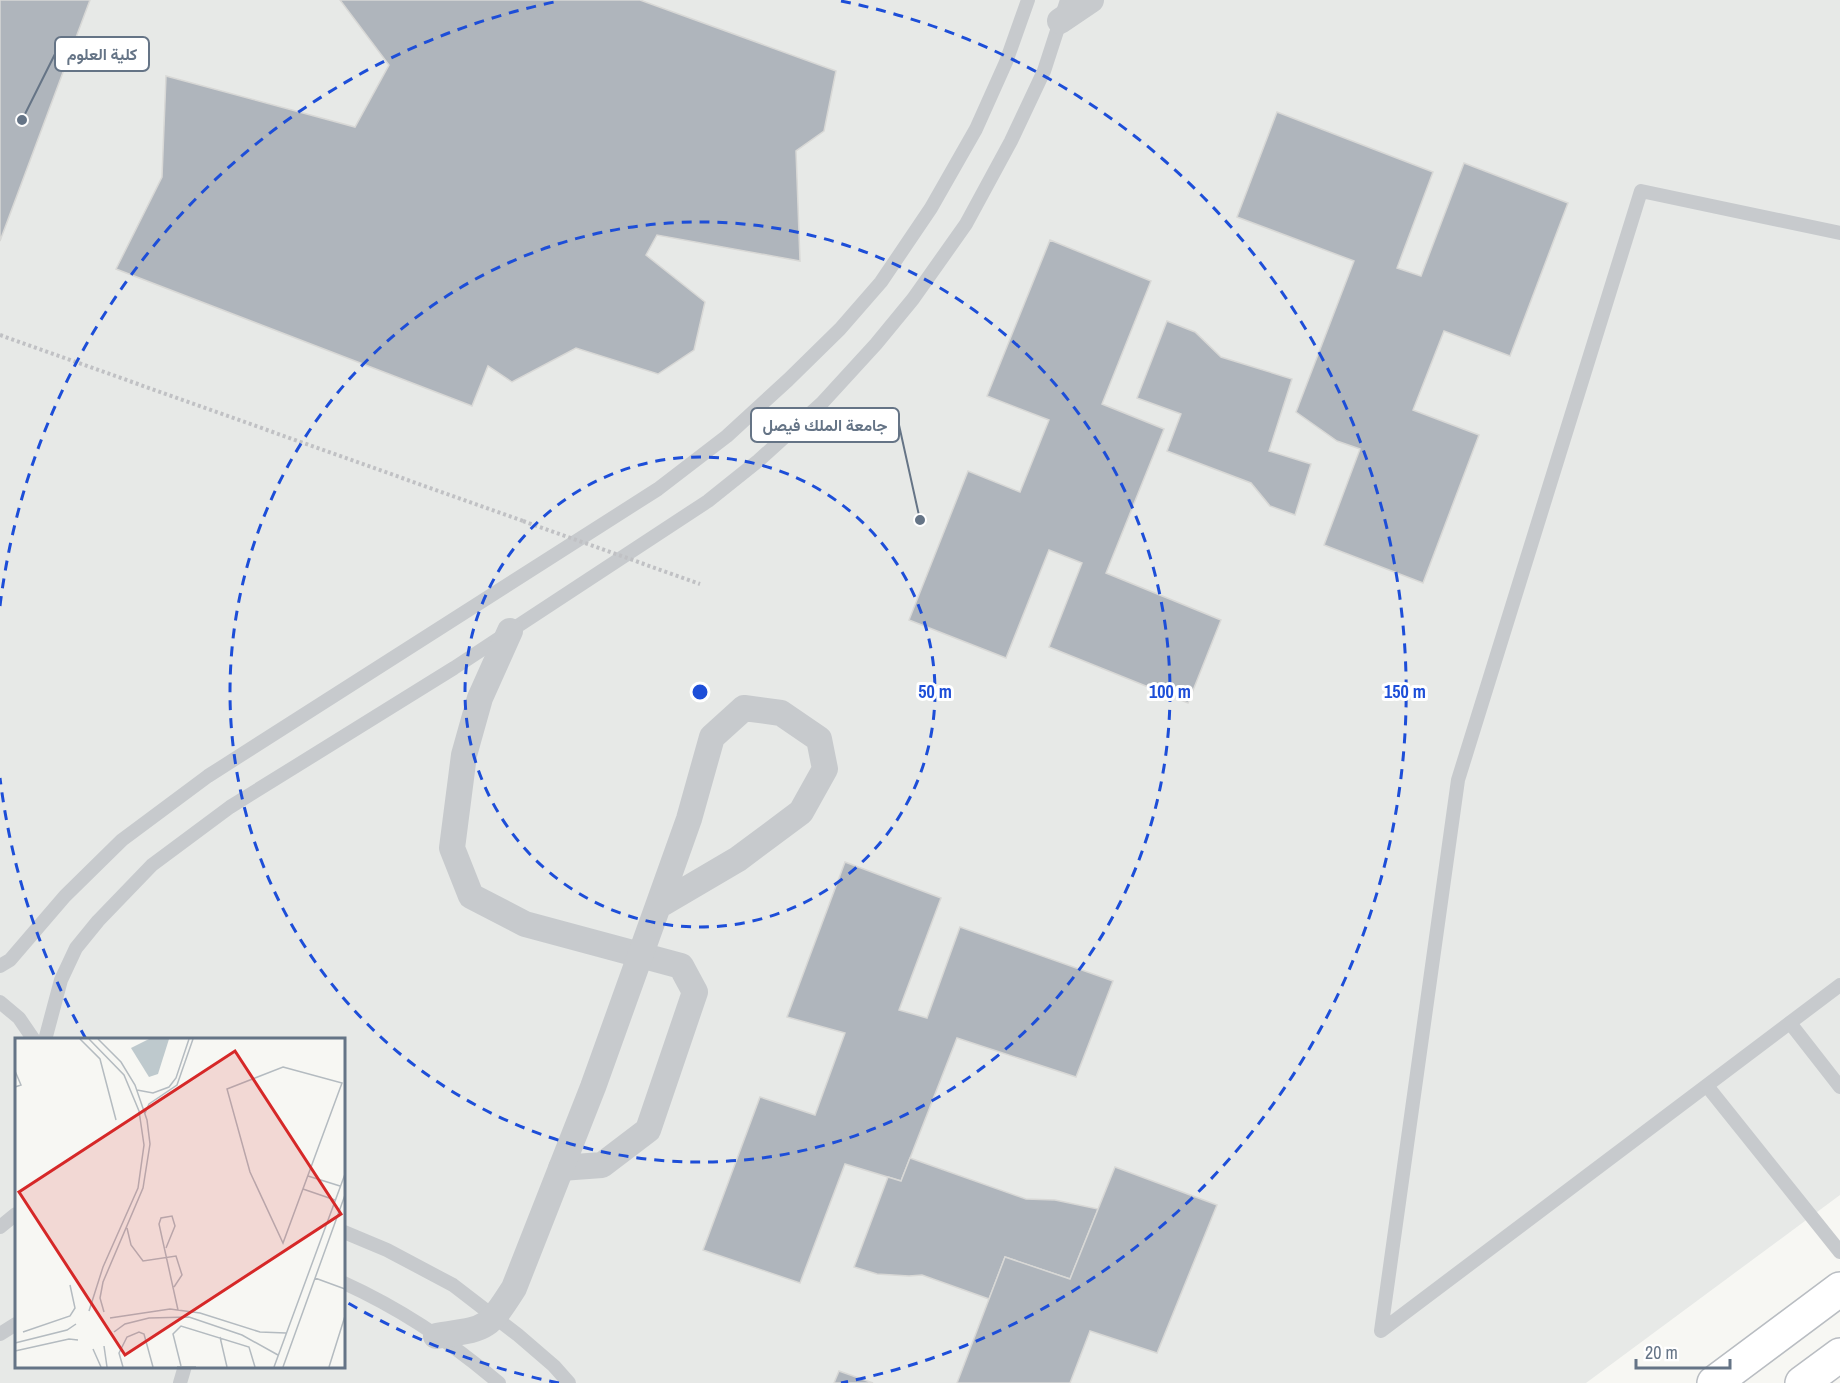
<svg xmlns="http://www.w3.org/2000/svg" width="1840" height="1383" viewBox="0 0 1840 1383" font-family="'Archivo Narrow',Vazirmatn,sans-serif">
<rect width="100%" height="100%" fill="#f7f7f3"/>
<path fill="#e7e9e7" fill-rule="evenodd" d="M0,0h1840v1195l-254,188h-1586zM16,1040h328v326h-328z"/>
<g fill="#afb5bc" stroke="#d8d8d6" stroke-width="1.5">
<path d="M0,0h90l-90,241z"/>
<path d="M340,0h300l196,71 -12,60 -28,20 4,110 -143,-26 -11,20 59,47 -11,48 -36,24 -82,-26 -64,34 -24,-16 -16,40 -356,-137 46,-92 4,-101 189,51 34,-62z"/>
<path d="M1277,112l156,60 -36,96 24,8 43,-113 104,40 -58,153 -66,-25 -31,79 66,25 -56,148 -99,-38 36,-96 -23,-8 -41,-29 58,-151 -117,-44z"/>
<path d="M1050,240l101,41 -49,123 62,25 -58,144 115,47 -33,83 -139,-56 33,-84 -33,-13 -43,108 -97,-38 59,-149 52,21 29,-72 -62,-24z"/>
<path d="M1167,321l28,11 26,25 71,22 -23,72 42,13 -16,51 -25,-9 -19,-23 -84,-32 14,-37 -44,-16z"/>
<path d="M845,862l96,36 -42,112 28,8 33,-91 153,54 -37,96 -119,-39 -56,143 -56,-17 -45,119 -97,-33 57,-153 55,18 30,-82 -58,-16z"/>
<path d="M910,1158l116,41 29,1 43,9 -28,70 -65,-22 -16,42 -67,-24 -13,1 -32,-2 -23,-7 34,-90 13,4z"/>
<path d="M1115,1167l102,38 -60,148 -67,-22 -20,52h-113l48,-126 65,22z"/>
<path d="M839,1371l34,12h-39z"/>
</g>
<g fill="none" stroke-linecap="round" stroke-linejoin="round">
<defs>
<g id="secondary">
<path d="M1714,1383l126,-94"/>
<path d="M1802,1383l38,-28"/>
</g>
</defs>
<use href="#secondary" stroke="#b9bdc2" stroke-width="36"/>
<path stroke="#c0c1c4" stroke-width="4" stroke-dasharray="3 3" stroke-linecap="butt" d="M0,335l523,186"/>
<g stroke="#c7cacd" stroke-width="14">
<path d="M1840,233l-199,-42 -183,589 -77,551 459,-346"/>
<path d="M0,966l10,-6 55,-64 57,-56 86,-64 450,-287 69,-53 61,-56 52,-51 41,-47 50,-74 45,-79 30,-67 22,-62"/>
<path d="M0,1002l19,16 15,22"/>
<path d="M1790,1023l50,64"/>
<path d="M45,1040l16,-60 15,-32 22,-27 54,-56 78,-58 224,-139 254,-167 50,-40 64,-58 54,-59 37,-45 53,-75 45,-83 33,-70 23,-71"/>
<path d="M1707,1086l133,166"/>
<path d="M0,1227l16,-13"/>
<path d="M344,1232l43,18 66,35 65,50 36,31 15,17"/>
<path d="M344,1283c55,25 109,61 155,100"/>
<path d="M0,1334l16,-10"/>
<path d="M180,1383l5,-17"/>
</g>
<g stroke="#c7cacd" stroke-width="26">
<path d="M1060,21l31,-21"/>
<path d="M510,631l-30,67 -16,57 -12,93 19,48 54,28 156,42 14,26 -47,138 -46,35 -41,3"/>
<path d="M436,1336c50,-8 50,-4 78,-48l79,-201 65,-181 31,-87 23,-82 32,-29 37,5 38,26 6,30 -24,43 -63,47 -80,47"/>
</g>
<use href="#secondary" stroke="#fff" stroke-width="33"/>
<path stroke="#c0c1c4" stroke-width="4" stroke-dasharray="3 3" stroke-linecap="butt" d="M523,521l177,63"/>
</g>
<g fill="none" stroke="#1d4ed8" stroke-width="3" stroke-dasharray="10 8">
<circle cx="700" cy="692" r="235"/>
<circle cx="700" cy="692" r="470"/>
<path d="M559 1383A705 705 0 0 1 348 1303M86 1039A705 705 0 0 1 0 778M0 606A705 705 0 0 1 559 1M841 1A705 705 0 0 1 841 1383"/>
</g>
<g transform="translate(15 1038)">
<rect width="330" height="330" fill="#f7f7f3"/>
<path d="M134,1h20l-11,35 -9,3 -18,-29z" fill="#bec9cd"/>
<path fill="none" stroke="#b4bbc0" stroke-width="1.5" d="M65,1l20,20 16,61M74,1l35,36 15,36 5,34 -6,43 -35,79 -14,44M83,1l23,23 14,23 12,35 3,24 -7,44 -40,94 -3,16 4,14M268,29l59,16 -59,160 -33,-71 -23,-83zM0,33l6,14 -6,2M122,52l16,3 16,-6 7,-9 13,-39M130,75l4,-9 28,-19 16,-46M293,138l32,10M288,151l32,11M112,190l4,17 12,16 33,-5 6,19 -8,12M151,210l9,-22 -3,-10 -11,2 -2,6 19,86M300,240l30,11M95,280l60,-9 30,4 60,19 26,1M8,294l47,-16 5,-8 -5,-23M99,294l11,-8 24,-6 40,-1 53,18 36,20M205,299l7,30M0,305l52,-13 9,-6M89,308l3,21M78,311l8,18M0,313l54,-12 9,1M166,328l-8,-32 8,-8 68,21 6,20M108,329l-4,-14 8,-16 12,-5 5,2 9,33M162,329h19M259,329l71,-193M268,329l62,-172M314,329l16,-51"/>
<path fill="#d62828" fill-opacity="0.15" stroke="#d62828" stroke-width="3" d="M220,13l106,163 -216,141 -106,-163z"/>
<rect width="330" height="330" fill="none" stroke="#657486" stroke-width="3"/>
</g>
<circle cx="700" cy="692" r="9" fill="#1d4ed8" stroke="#fff" stroke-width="3"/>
<g font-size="18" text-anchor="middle" font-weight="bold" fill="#1d4ed8" stroke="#fff" stroke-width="6" stroke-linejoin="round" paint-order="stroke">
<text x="935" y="698">50 m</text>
<text x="1170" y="698">100 m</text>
<text x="1405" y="698">150 m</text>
</g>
<path fill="none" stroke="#657486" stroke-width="2" d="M22 120L55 54M920 520L899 425"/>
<g fill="#657486" stroke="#fff" stroke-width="2">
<circle cx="22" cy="120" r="6"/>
<circle cx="920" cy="520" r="6"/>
</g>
<g fill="#fff" stroke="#657486" stroke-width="2">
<rect x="55" y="37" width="94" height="34" rx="6"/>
<rect x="751" y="408" width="148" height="34" rx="6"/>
</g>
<g font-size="16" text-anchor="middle" font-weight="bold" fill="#657486">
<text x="102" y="60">كلية العلوم</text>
<text x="825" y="431">جامعة الملك فيصل</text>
</g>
<path d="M1636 1359v9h94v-9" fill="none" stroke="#657486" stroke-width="3"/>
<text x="1645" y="1359" font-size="18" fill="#657486" stroke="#ffffff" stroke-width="4.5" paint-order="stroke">20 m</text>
</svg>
